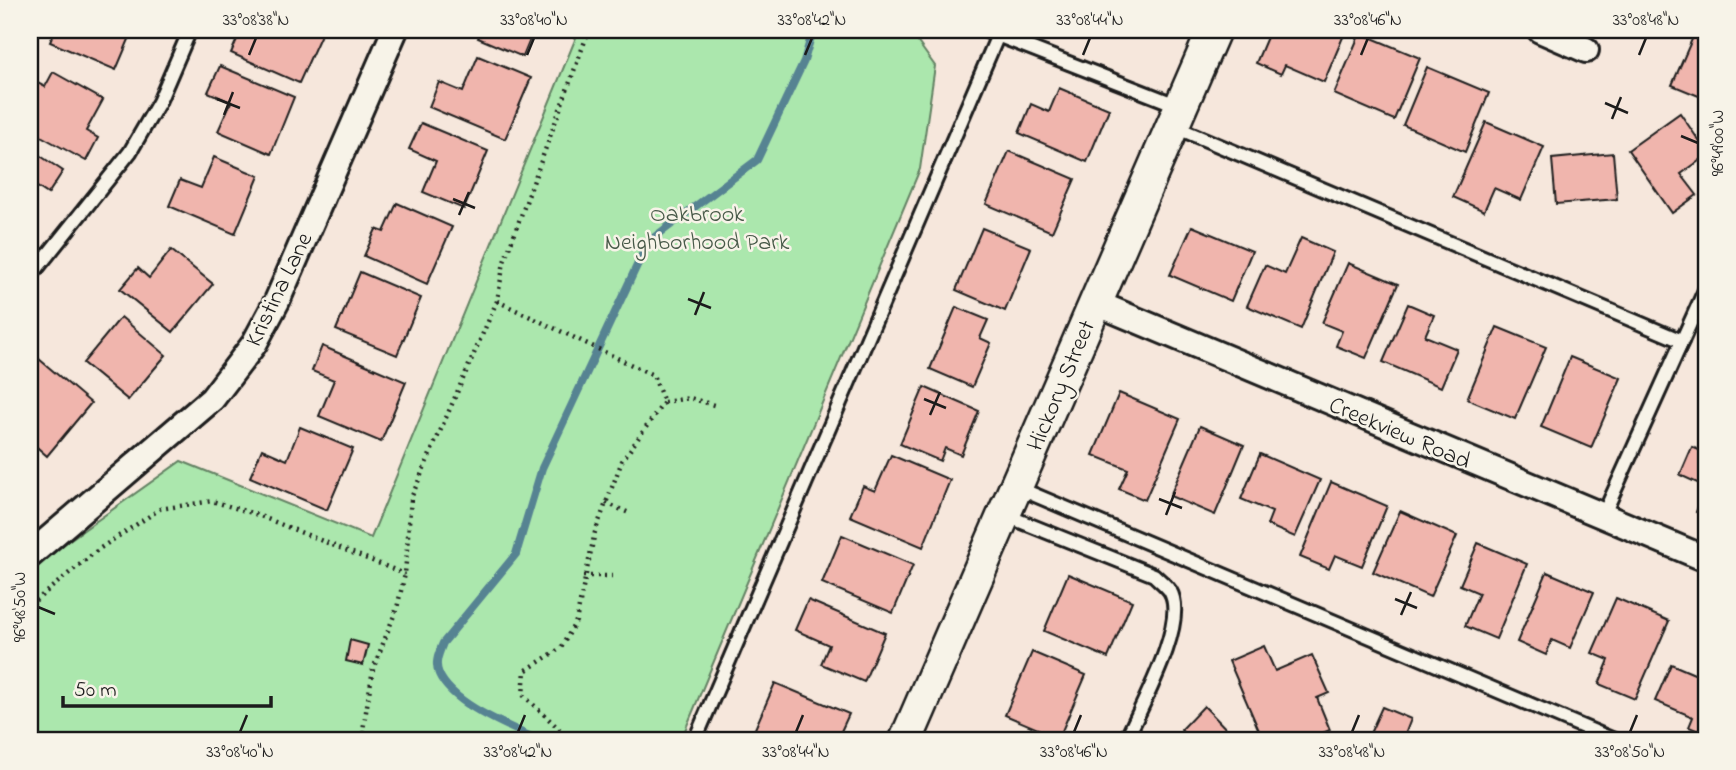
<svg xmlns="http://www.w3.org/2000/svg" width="1736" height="770" viewBox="0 0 1736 770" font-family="'Indie Flower',sans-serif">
<rect width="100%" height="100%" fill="#f6e7dc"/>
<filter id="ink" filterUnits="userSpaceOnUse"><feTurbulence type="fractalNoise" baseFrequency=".0143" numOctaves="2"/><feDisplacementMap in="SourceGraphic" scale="14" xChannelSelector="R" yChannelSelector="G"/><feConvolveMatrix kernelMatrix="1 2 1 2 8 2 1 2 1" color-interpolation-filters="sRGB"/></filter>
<g filter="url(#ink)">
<path fill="#abe7ad" stroke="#648264" stroke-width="2" d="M579,30h330l26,36 -15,103 -239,571h-651v-172l151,-107 190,77z"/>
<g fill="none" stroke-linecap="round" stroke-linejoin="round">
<path stroke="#578392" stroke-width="8" d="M538,740c-29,-14 -85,-35 -99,-66 -5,-11 0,-21 4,-31l73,-89 26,-86 106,-226 109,-82 47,-99 9,-31"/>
</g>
<g fill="#f0b5ad" stroke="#1c1c1c" stroke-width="2">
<path d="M55,30h78l-17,40 -66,-28z"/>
<path d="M241,30h82l-24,53 -68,-30z"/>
<path d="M482,30h52l-11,27 -45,-19z"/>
<path d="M1270,30h76l-22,52 -39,-17 -4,9 -25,-11z"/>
<path d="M1696,30l10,4v65l-34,-14z"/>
<path d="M1360,33l60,25 -26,62 -60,-26z"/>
<path d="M478,56l53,22 -26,61 -76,-32 10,-25 24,10z"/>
<path d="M220,66l74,31 -23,57 -53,-23 13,-29 -23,-10z"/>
<path d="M1427,67l62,26 -24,59 -62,-27z"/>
<path d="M53,72l50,28 -17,31 12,7 -12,23 -56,-31v-46l2,-4 13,7z"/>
<path d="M1059,88l50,21 -22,53 -68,-29 12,-29 18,8z"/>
<path d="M1680,113l26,38v5l-25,18 16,21 -25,18 -44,-63z"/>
<path d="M1486,122l58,25 -23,53 -27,-12 -10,23 -31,-14z"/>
<path d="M421,123l67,28 -24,58 -41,-17 13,-31 -27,-12z"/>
<path d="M30,149l33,22 -15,23 -17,-11 -1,3z"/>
<path d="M1009,151l66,28 -23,53 -66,-28z"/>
<path d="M1613,153l4,46 -61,5 -4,-45z"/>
<path d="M214,157l45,19 -24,58 -66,-28 11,-26 21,8z"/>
<path d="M397,203l55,24 -25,57 -63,-28 12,-27 8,3z"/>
<path d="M1192,226l60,25 -21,50 -61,-26z"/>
<path d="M982,228l49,20 -26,63 -49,-21z"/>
<path d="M1301,238l32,14 -32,77 -54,-23 18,-41 20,9z"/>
<path d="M171,250l42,34 -40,48 -53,-43 18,-21 11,10z"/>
<path d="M1348,263l50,21 -32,74 -30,-12 6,-15 -20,-8z"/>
<path d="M360,272l61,26 -24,57 -61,-25z"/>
<path d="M1408,304l26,11 -9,21 32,13 -16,38 -58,-25z"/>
<path d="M956,307l32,13 -8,18 11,5 -19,44 -42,-18z"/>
<path d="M121,317l45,38 -38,45 -45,-37z"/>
<path d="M1497,327l49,20 -31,72 -48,-20z"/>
<path d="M322,346l84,36 -25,60 -62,-26 15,-36 -22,-9z"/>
<path d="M1570,357l51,21 -30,70 -50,-21z"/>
<path d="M39,359l52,44 -44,53 -17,-15v-71z"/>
<path d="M924,387l55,24 -18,44 -16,-7 -5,13 -40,-17z"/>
<path d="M1119,393l61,26 -35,81 -26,-11 9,-20 -35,-14z"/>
<path d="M1200,426l44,19 -29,70 -45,-19z"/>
<path d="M300,427l53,22 -26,61 -77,-33 12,-28 25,11z"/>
<path d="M1692,447l14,6v34l-26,-12z"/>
<path d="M1260,454l60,26 -25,57 -28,-12 5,-13 -31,-13z"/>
<path d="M891,455l59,25 -27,67 -73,-31 13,-30 12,5z"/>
<path d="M1331,482l56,24 -25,60 -27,-11 -6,14 -29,-12z"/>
<path d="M1706,487v29l-10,-4z"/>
<path d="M1400,511l57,25 -27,61 -57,-25z"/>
<path d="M842,535l71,30 -20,48 -71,-30z"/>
<path d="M1478,543l49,21 -31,75 -31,-13 14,-33 -19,-8z"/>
<path d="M1547,572l47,20 -24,56 -18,-8 -6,15 -29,-13z"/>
<path d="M1068,574l64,27 -24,57 -64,-27z"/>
<path d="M1616,598l53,23 -34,78 -36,-15 10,-24 -17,-7z"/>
<path d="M808,600l77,33 -21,49 -43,-18 8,-19 -34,-15z"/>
<path d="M350,640l18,5 -5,20 -17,-4z"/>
<path d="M1264,646l11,25 37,-16 17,38 -12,5 13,32 -25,10h-42l-34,-79z"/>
<path d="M1032,652l54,23 -27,63 -54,-23z"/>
<path d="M1671,664l35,15v55l-17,-7 4,-10 -38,-16z"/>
<path d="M775,683l74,31 -12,26h-62l-21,-9z"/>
<path d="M1204,706l33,34h-47l-9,-10z"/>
<path d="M1382,707l29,12 -5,13 20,8h-59z"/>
</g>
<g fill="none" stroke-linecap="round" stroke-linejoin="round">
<defs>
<g id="service">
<path d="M984,30l195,76"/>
<path d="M1173,126l509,215"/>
<path d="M30,277l100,-125 29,-50 31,-72"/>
<path d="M1016,487l598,253"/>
<path d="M1005,515l149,60c5,5 12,10 16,16 19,31 -30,117 -44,149"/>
<path d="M1603,516l103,-228"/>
<path d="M695,740l303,-705"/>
</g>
<g id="minor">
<path d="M1540,30l46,20"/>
<path d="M1096,303l610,256"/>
<path d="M30,555l182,-156 42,-55 23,-43 118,-271"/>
</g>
<path id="tertiary" d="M906,740l308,-710"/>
</defs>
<use href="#service" stroke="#1c1c1c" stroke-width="18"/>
<use href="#minor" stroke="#1c1c1c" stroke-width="30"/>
<use href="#tertiary" stroke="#1c1c1c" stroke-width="37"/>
<g stroke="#1c1c1c" stroke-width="4.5" stroke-dasharray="2 5" stroke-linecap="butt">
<path d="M497,301l156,74 11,27 -42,59 -27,71 -19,89 -15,27 -36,23 -2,24 48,45"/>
<path d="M664,402l26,-4 27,8"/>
<path d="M606,503l23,10"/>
<path d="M583,576h29"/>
<path d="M30,605l69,-56 61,-40 52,-8 43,13 150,60"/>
<path d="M365,740l-2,-10 10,-61 24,-61 8,-34 6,-76 86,-197 7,-39 85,-232"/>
</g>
<use href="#service" stroke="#f7f3e8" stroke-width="12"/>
<use href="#minor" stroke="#f7f3e8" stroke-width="24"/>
<use href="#tertiary" stroke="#f7f3e8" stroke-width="32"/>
</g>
</g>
<path fill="none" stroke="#1c1c1c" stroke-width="2.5" d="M249,55l7,-17M527,55l7,-17M805,55l7,-17M1083,55l7,-17M1361,55l7,-17M1639,55l7,-17M217,99l23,9M1605,103l23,10M224,115l9,-23M1612,119l9,-22M1681,136l17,7M453,199l22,9M459,215l10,-23M688,299l23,9M695,315l9,-23M924,399l22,9M930,415l10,-23M1159,499l23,9M1166,515l9,-23M1395,599l22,9M38,607l17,7M1401,615l10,-23M240,732l7,-17M518,732l7,-17M796,732l7,-17M1074,732l7,-17M1352,732l7,-17M1630,732l7,-17"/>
<g text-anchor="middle" stroke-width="5" stroke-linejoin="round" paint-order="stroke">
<g font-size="24" fill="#475948" stroke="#f7f3e8">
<text x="697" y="221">Oakbrook<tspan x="697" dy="28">Neighborhood Park</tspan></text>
</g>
<g font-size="24" fill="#1c1c1c" stroke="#f7f3e8">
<text transform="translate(278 289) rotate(-64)" y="8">Kristina Lane</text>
<text transform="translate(1060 385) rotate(-67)" y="8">Hickory Street</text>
<text transform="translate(1400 432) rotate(23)" y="8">Creekview Road</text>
</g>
</g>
<rect width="1736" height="770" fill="none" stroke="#f7f3e8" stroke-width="77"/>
<path d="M63 696v10h208v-10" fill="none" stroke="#1c1c1c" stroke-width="3.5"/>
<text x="74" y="696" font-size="21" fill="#1c1c1c" stroke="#f7f3e8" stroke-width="5" paint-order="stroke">50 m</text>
<rect x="38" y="38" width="1660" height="694" fill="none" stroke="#1c1c1c" stroke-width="2.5"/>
<g font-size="18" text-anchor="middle" fill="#1c1c1c">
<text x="256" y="25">33°08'38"N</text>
<text x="534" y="25">33°08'40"N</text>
<text x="812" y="25">33°08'42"N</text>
<text x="1090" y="25">33°08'44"N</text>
<text x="1368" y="25">33°08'46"N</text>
<text x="1646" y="25">33°08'48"N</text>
<text transform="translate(1717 143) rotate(-90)" y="6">96°49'00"W</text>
<text transform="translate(19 607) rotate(-90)" y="6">96°48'50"W</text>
<text x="240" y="757">33°08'40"N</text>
<text x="518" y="757">33°08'42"N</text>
<text x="796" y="757">33°08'44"N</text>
<text x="1074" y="757">33°08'46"N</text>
<text x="1352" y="757">33°08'48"N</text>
<text x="1630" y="757">33°08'50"N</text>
</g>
</svg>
